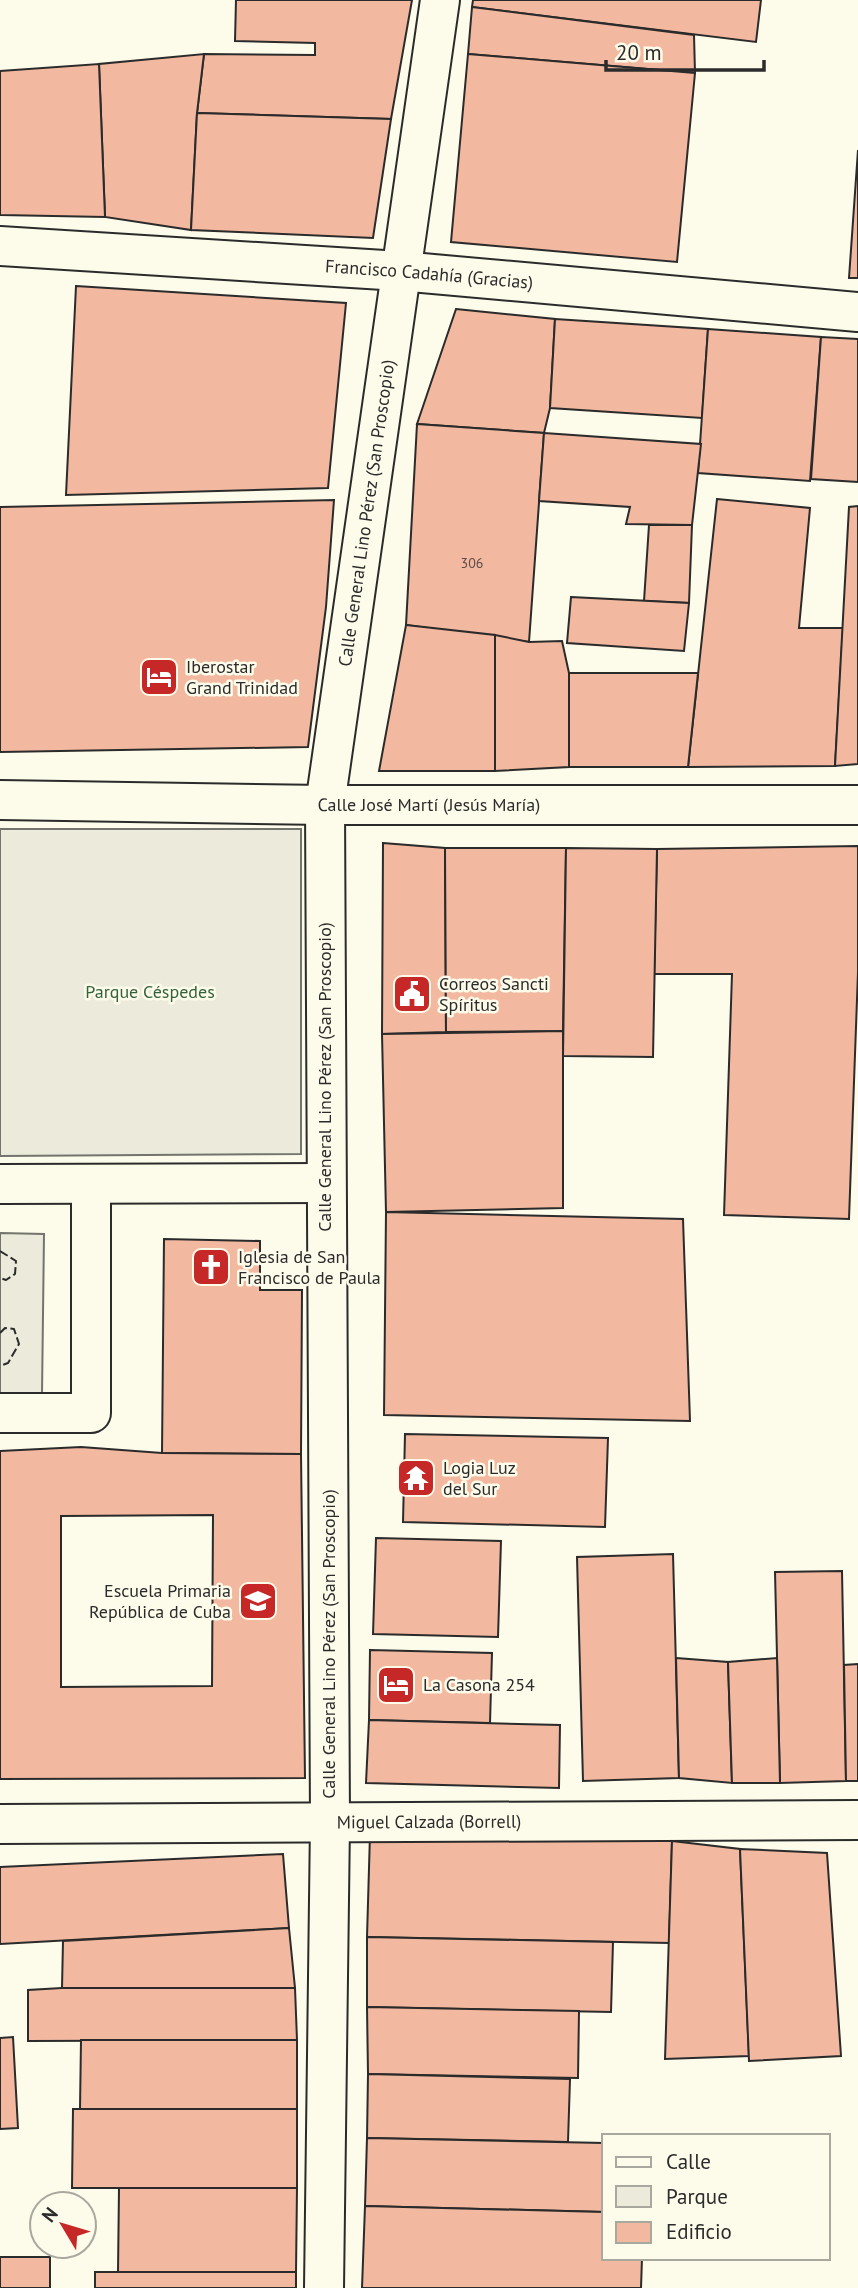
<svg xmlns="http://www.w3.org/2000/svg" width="858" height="2288" viewBox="0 0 858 2288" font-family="'PT Sans',sans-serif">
<rect width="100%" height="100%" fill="#fdfbea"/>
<g fill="#ecebdb" stroke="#74746e" stroke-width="2">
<path d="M0,829h301v325l-301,2z"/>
<path d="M0,1233l44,1 -2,161 -42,-1z"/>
</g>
<g fill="#f2b8a0" stroke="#2b2b2b" stroke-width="2" fill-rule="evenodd">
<path d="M236,0h176l-21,119 -194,-6 7,-59 111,1v-12l-80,-2z"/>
<path d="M473,0h288l-5,42 -284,-35z"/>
<path d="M472,7l222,28 1,38 -227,-19z"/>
<path d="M204,54l-7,59 -6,117 -86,-13 -6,-153z"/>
<path d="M468,54l227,19 -18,189 -226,-20z"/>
<path d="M99,64l6,153 -105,-2v-144z"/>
<path d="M197,113l194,6 -18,119 -182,-8z"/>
<path d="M858,150v128h-9z"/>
<path d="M76,286l270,17 -18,185 -262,7z"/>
<path d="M456,309l99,10 -5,89 -6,25 -127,-9z"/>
<path d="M555,319l153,10 -6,89 -152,-10z"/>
<path d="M708,329l113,8 -11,144 -112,-8z"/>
<path d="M821,337l37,2v143l-47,-3z"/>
<path d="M417,424l127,9 -15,209 -123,-17z"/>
<path d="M544,433l157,11 -9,81 -66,-1 4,-17 -91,-6z"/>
<path d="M717,499l93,9 -11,120h44l-8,138 -147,1z"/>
<path d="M334,500l-8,107 -18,140 -308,5v-245z"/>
<path d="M858,506v258l-23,2 14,-259z"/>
<path d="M649,525h43l-3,78 -45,-2z"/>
<path d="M571,597l118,6 -5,48 -117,-8z"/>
<path d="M406,625l89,10v136h-116z"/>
<path d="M495,635l34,7 33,-1 7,32v94l-74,4z"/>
<path d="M569,673h129l-10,94h-119z"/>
<path d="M383,843l62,5 1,184 -64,2z"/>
<path d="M858,846v126l-9,247 -125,-4 8,-241h-78l3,-125z"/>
<path d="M445,848h121l-3,183 -117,1z"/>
<path d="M566,848l91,1 -4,208 -90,-1z"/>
<path d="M563,1031v177l-177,4 -4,-178z"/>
<path d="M386,1212l297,7 7,202 -306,-6z"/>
<path d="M164,1239l96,2v49h42l-1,164 -139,-1z"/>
<path d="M405,1434l203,4 -3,89 -202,-5z"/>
<path d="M81,1447l81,6 139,1 4,324 -305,1v-328zM213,1515l-1,171 -151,1v-171z"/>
<path d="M376,1538l125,3 -3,96 -125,-3z"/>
<path d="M673,1554l6,224 -96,3 -6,-224z"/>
<path d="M842,1571l4,210 -66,2 -5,-211z"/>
<path d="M370,1650l122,3 -2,70 -121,-3z"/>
<path d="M676,1658l52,4 4,121 -53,-5z"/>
<path d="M777,1658l3,125h-48l-4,-121z"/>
<path d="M858,1664v117h-12l-2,-116z"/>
<path d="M369,1720l191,5 -1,63 -193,-5z"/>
<path d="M370,1834l302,7 -3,102 -302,-6z"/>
<path d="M672,1841l68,8 9,207 -84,3z"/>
<path d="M740,1849l87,4 14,203 -92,5z"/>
<path d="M283,1854l6,74 -289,16v-77z"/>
<path d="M289,1928l6,60h-233l1,-47z"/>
<path d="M367,1937l246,5 -2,70 -244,-5z"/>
<path d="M62,1988h233l2,52 -269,1v-51z"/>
<path d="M367,2007l212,4 -1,67 -210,-4z"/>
<path d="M13,2037l5,91 -18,1v-91z"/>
<path d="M81,2040h216v69h-217z"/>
<path d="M368,2074l202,5 -2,63 -201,-4z"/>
<path d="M73,2109h224v79h-225z"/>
<path d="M367,2138l237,5v69l-239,-6z"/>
<path d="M119,2188h178l-1,84h-178z"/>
<path d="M365,2206l239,6v46h38l-1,30h-279z"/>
<rect x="0" y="2257" width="50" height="31"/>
<rect x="95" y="2272" width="201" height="16"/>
</g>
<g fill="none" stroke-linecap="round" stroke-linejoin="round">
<defs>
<g id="minor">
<path id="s1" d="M0,246l400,25 458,41"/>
<path id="s2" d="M0,800l325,5h533"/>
<path d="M0,1184l325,-1"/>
<path d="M0,1413h91v-229"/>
<path id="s3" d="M0,1824l858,-4"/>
<path id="s4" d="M324,2288l6,-466 -5,-1017 115,-805"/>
</g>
</defs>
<use href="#minor" stroke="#2b2b2b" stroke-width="42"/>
<use href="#minor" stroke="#fdfbea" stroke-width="38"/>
<g stroke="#2b2b2b" stroke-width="2" stroke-dasharray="9 3.5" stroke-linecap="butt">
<path d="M0,1251l16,10 -1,13 -9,6 -6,-2"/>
<path d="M0,1333l5,-5 9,1 5,15 -11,19 -8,3"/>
</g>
</g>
<defs>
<symbol id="hotel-square" viewBox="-11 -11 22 22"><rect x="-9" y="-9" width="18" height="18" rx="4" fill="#c62828" stroke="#fdfbea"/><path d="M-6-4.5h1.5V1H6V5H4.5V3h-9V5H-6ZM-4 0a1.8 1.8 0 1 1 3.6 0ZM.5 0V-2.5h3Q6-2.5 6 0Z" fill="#fff"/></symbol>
<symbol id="civic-square" viewBox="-11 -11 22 22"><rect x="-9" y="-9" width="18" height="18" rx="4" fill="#c62828" stroke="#fdfbea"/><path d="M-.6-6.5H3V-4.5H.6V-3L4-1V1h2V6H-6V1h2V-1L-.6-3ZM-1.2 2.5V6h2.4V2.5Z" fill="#fff"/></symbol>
<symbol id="church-square" viewBox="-11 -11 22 22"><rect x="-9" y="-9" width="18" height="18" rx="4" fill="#c62828" stroke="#fdfbea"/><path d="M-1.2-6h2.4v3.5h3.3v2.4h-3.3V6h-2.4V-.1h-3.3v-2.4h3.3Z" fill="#fff"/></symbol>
<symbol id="temple-square" viewBox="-11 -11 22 22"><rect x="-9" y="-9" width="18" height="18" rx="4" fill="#c62828" stroke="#fdfbea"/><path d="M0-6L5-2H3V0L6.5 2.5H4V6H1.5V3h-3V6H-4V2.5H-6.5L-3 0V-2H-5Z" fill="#fff"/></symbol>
<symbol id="school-square" viewBox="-11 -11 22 22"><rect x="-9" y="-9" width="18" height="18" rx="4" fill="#c62828" stroke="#fdfbea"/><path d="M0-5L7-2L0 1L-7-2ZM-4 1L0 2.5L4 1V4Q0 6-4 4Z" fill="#fff"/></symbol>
</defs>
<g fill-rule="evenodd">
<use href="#hotel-square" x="137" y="655" width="44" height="44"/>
<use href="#civic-square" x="390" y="972" width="44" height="44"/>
<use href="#church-square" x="189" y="1245" width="44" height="44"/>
<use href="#temple-square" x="394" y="1456" width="44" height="44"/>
<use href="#school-square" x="236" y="1579" width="44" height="44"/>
<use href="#hotel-square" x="374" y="1663" width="44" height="44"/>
</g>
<g text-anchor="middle" stroke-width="5" stroke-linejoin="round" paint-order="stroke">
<g font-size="14" fill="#5d4e48">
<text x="472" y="568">306</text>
</g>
<g font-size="18" fill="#2b2b2b" stroke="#fdfbea">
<text dy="6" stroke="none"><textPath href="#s1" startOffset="430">Francisco Cadahía (Gracias)</textPath></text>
<text dy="6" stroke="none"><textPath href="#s4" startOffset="1778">Calle General Lino Pérez (San Proscopio)</textPath></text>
<text dy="6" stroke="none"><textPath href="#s2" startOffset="429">Calle José Martí (Jesús María)</textPath></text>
<text transform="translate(325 1077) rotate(-90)" y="6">Calle General Lino Pérez (San Proscopio)</text>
<text transform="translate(329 1644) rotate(-90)" y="6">Calle General Lino Pérez (San Proscopio)</text>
<text dy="6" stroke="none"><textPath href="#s3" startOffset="429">Miguel Calzada (Borrell)</textPath></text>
</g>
<g font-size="18" fill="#2b2b2b" stroke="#fdfbea" text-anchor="start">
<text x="186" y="673">Iberostar<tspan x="186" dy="21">Grand Trinidad</tspan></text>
<text x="439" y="990">Correos Sancti<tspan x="439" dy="21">Spíritus</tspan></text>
<text x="238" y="1263">Iglesia de San<tspan x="238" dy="21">Francisco de Paula</tspan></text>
<text x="443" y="1474">Logia Luz<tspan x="443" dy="21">del Sur</tspan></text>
<text x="231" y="1597" text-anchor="end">Escuela Primaria<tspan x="231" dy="21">República de Cuba</tspan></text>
<text x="423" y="1691">La Casona 254</text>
</g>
<g font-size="18" fill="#34623c" stroke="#fdfbea">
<text x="150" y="998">Parque Céspedes</text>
</g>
</g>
<rect x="602" y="2134" width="228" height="126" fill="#fdfbea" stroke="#a9a89e" stroke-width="2"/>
<rect x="616" y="2157" width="35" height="10" fill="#fdfbea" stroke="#a9a89e" stroke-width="2"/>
<text x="666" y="2169" font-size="21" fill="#2b2b2b">Calle</text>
<rect x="616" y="2186" width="35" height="21" fill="#ecebdb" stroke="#a9a89e" stroke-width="2"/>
<text x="666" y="2204" font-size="21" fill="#2b2b2b">Parque</text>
<rect x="616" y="2222" width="35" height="21" fill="#f2b8a0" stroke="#a9a89e" stroke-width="2"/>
<text x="666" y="2239" font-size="21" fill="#2b2b2b">Edificio</text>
<g transform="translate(63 2225) rotate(308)"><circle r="33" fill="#fdfbea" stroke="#a9a89e" stroke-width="2"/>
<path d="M0-5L12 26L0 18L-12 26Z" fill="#c62828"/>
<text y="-10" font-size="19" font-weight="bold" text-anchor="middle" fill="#2b2b2b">N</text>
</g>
<path d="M606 60v10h158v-10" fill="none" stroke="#2b2b2b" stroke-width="3.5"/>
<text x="616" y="60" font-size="21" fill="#2b2b2b" stroke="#fdfbea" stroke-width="5" paint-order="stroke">20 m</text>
</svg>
